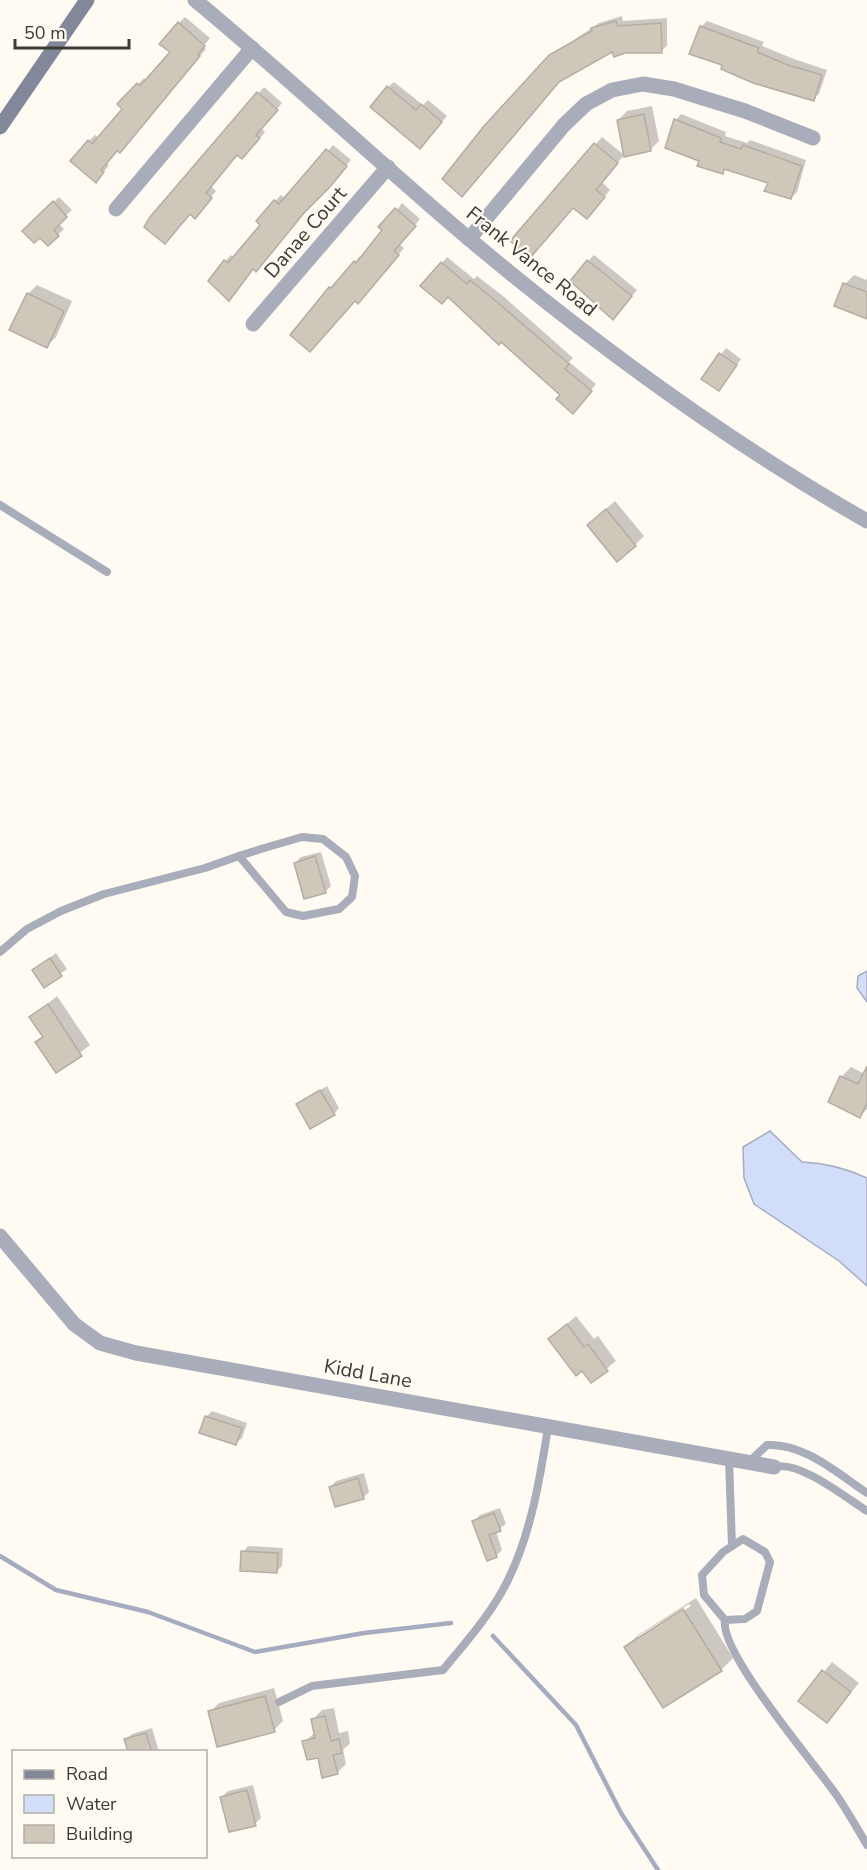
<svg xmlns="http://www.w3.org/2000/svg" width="867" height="1870" viewBox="0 0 867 1870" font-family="'Nunito Sans',sans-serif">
<rect width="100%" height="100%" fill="#fffaf2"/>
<g fill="#d2ddfa" stroke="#a6acbf" stroke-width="1.5">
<path d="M867,971v31l-10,-14 1,-12z"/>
<path d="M770,1131l32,31c23,1 44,6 65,16v108l-28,-25 -85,-57 -10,-26 -1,-31z"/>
</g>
<g fill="#0003" fill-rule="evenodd">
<path d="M622,16l1,5 44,-3v28l-6,5 -48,-1 -63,6 49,-33z"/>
<path d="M185,17l25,21 -7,9 3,2 -63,75 -37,38 3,3 -7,9 -13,-33 6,-6 4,3 25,-29 -5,-5 25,-26 3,2 25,-28 7,-29z"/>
<path d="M707,21l57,21 -2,4 32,13 33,11 -8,24 -6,5 -89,-35 -23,-37z"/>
<path d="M394,82l29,23 5,-5 19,16 -22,25 -37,-54z"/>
<path d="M264,87l18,16 -21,25 4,4 -17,20 -10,1 -27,33 5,5 -15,20 15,-68z"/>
<path d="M652,106l7,35 -9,9 -32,-30 9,-9z"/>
<path d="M681,114l45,18 -1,4 22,7 3,-3 56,20 -9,32 -6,6 -21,-15 -44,-15 -4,4 -21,-12 -34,-13 9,-27z"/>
<path d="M602,137l22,18 -22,27 8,8 -17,20 -20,-4 -61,34z"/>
<path d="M333,145l18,15 -42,46 -47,58 -8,4 -19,25 -25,-12 15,-20 6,-6 3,3 28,-33 13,-24 6,-6 5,4z"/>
<path d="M59,197l13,13 -14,13 6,6 -16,15 -8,-8 -16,-5z"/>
<path d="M402,203l18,16 -21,25 5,4 -40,48 -6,6 -28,-14 7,-5 23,-27 2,2z"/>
<path d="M594,255l43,35 -18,22 -31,-51z"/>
<path d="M447,257l27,22 3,-3 26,20 70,62 -4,4 27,22 -18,22 -16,-11 -120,-132z"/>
<path d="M854,275l12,5 1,-2v40l-22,-34z"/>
<path d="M37,285l35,16 -16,36 -9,9 -19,-52z"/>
<path d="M726,348l15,11 -22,30 -16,-11z"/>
<path d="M615,501l29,35 -9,9 -37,-29z"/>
<path d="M321,852l10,34 -6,6 -30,-29 6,-6z"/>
<path d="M56,953l11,16 -23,17 -10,-16z"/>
<path d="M57,996l33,49 -34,26 -19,-29 7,-7 -13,-18z"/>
<path d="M851,1067l14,7 2,-1v36l-7,7 -30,-15 12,-25z"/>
<path d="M327,1086l12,22 -5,6 -36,-10z"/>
<path d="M576,1316l18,23 4,-3 18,25 -25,20 -41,-42z"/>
<path d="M212,1411l35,12 -5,15 -6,5 -30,-26z"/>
<path d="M364,1473l5,19 -5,5 -28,8 -6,-18 6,-6z"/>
<path d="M500,1508l6,16 -10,7 6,19 -6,6 -22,-35 6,-6z"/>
<path d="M248,1546l35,2 -1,18 -6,6 -33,-20z"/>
<path d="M696,1598l37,60 -12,12 -95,-23 12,-12zM689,1604l2,2 -53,34v-4z"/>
<path d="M832,1662l27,21 -32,38 -27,-20z"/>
<path d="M274,1688l9,33 -9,9 -64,-18 9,-9z"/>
<path d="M334,1708l5,25 9,-2 2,12 -7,7 3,14 -9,9 -33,-31 12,-10 -3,-13 9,-9z"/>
<path d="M152,1728l7,24h-30l-3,-13 6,-5z"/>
<path d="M253,1785l8,33 -6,6 -33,-27 6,-6z"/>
</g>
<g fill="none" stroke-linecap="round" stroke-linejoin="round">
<g stroke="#a6acbf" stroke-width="4.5">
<path d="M0,1556l56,34 92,22 107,40 109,-19 87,-10"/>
<path d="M493,1636l83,89 45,88 37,57"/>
</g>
</g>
<g fill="#cfc7ba" stroke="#b4ada1" stroke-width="1.5">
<path d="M616,21l2,5 43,-3 1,30h-37l-11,4 -2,-5 -53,30 -97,115 -20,-18 42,-53 65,-71 43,-24 -1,-3z"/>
<path d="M178,22l27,24 -7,8 2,2 -80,97 -3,-2 -16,19 3,2 -8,11 -26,-22 18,-21 4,4 30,-35 -5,-5 20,-21 3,3 30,-34 -11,-8z"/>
<path d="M700,26l59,22 -2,4 31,13 34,10 -8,26 -61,-18 -32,-14 1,-4 -33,-11z"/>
<path d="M387,86l29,24 5,-6 21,18 -22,27 -50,-42z"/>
<path d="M257,92l21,18 -22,25 4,3 -18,21 -5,-4 -31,38 6,5 -17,21 -5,-5 -25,30 -21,-17 6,-10z"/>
<path d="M644,114l7,37 -27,6 -7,-37z"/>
<path d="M674,119l47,19 -1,4 21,7 2,-4 59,21 -11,33 -27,-8 4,-8 -44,-14 -1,5 -26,-8 2,-5 -34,-13z"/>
<path d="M594,143l24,20 -22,27 9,7 -18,22 -14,-11 -43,50 -20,-17z"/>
<path d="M326,149l21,17 -17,21 -26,26 -48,59 -3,-3 -24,32 -21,-20 16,-21 4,3 32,-38 -4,-4 18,-21 5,4z"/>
<path d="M53,201l14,16 -13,13 5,6 -11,10 -8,-8 -6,5 -12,-12z"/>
<path d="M395,208l21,18 -22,25 5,4 -41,49 -3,-3 -45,51 -20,-17 39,-48 2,1 23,-27 2,2 26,-33 -4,-3z"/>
<path d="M587,260l45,36 -19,24 -43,-39z"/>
<path d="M441,262l26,22 3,-4 27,22 72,62 -4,5 27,22 -19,23 -17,-15 4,-4 -59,-53 -2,3 -51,-48 -6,7 -22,-18z"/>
<path d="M843,283l24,9v27l-33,-13z"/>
<path d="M27,293l37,18 -17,37 -38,-18z"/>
<path d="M719,353l18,12 -18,26 -18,-12z"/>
<path d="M606,509l30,37 -19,16 -30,-37z"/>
<path d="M315,856l11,37 -22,6 -10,-36z"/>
<path d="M50,958l12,18 -18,12 -12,-18z"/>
<path d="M48,1004l34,52 -26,17 -21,-31 8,-5 -14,-20z"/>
<path d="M867,1066v37l-7,15 -32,-16 12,-26 18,8z"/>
<path d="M320,1090l15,25 -25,14 -14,-25z"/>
<path d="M567,1324l17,23 4,-3 20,27 -17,12 -9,-12 -6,5 -28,-37z"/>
<path d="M205,1416l37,12 -6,17 -37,-12z"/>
<path d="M358,1478l6,21 -29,8 -6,-20z"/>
<path d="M494,1513l7,18 -12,4 8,22 -10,4 -15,-40z"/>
<path d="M241,1551l37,2 -1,20 -37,-2z"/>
<path d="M683,1609l39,62 -59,37 -39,-61z"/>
<path d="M822,1670l29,22 -24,31 -29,-22z"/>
<path d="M265,1696l10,36 -58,15 -9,-36z"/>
<path d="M325,1716l6,25 8,-2 3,14 -9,2 5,19 -16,4 -4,-20 -11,2 -5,-19 13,-3 -4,-19z"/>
<path d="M146,1733l6,19h-24l-4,-13z"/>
<path d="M247,1790l9,36 -27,6 -9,-35z"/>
</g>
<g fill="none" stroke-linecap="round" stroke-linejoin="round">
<g stroke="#a9adba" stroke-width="8">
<path d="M0,505l107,67"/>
<path d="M0,952l27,-23 34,-18 43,-17 101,-26 34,-12 22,-7 41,-12 21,2 23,18 9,19 -3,21 -13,12 -36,7 -17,-4 -47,-56"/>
<path d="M729,1459l3,87"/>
<path d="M749,1462l18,-17c37,-2 70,28 100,48"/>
<path d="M774,1467c25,-7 71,30 93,44"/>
<path d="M725,1620l20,-1 12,-8 13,-49 -5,-10 -22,-13 -20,13 -21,23 2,20 21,25c-6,32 89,143 110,173 12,17 22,35 32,52"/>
<path d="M279,1702l33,-16 131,-16c23,-28 49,-57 65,-90 23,-47 32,-101 40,-153"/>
</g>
<g stroke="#a9adba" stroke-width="15">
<path d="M195,0c93,77 181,160 273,238 125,105 257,202 399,283"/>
<path d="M116,209l136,-161"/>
<path d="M469,239l95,-114 22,-21 26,-14 31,-6 31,5 71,22 68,27"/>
<path d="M253,324l135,-157"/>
<path d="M0,1236l74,88 26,19 36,10 638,114"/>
</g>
<path stroke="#82889a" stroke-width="15" d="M0,127l87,-127"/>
</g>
<g text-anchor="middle" stroke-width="4.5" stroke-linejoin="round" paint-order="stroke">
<g font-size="20" fill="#3e3b36" stroke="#fffaf2">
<text transform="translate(305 232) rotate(-49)" y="7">Danae Court</text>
<text transform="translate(532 261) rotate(39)" y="7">Frank Vance Road</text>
<text transform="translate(368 1373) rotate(10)" y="7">Kidd Lane</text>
</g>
</g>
<rect x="12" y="1750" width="195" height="108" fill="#fffaf2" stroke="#b2aea7" stroke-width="1.5"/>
<rect x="24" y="1770" width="30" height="9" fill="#82889a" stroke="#b2aea7" stroke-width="1.5"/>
<text x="66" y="1780" font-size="18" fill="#3e3b36">Road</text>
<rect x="24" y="1795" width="30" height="18" fill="#d2ddfa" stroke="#b2aea7" stroke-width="1.5"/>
<text x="66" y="1810" font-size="18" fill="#3e3b36">Water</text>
<rect x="24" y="1825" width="30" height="18" fill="#cfc7ba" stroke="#b2aea7" stroke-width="1.5"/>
<text x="66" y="1840" font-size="18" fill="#3e3b36">Building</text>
<path d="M15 39v9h114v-9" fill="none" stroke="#3e3b36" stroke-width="3"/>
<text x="24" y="39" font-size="18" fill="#3e3b36" stroke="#fffaf2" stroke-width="4.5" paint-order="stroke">50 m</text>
</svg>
